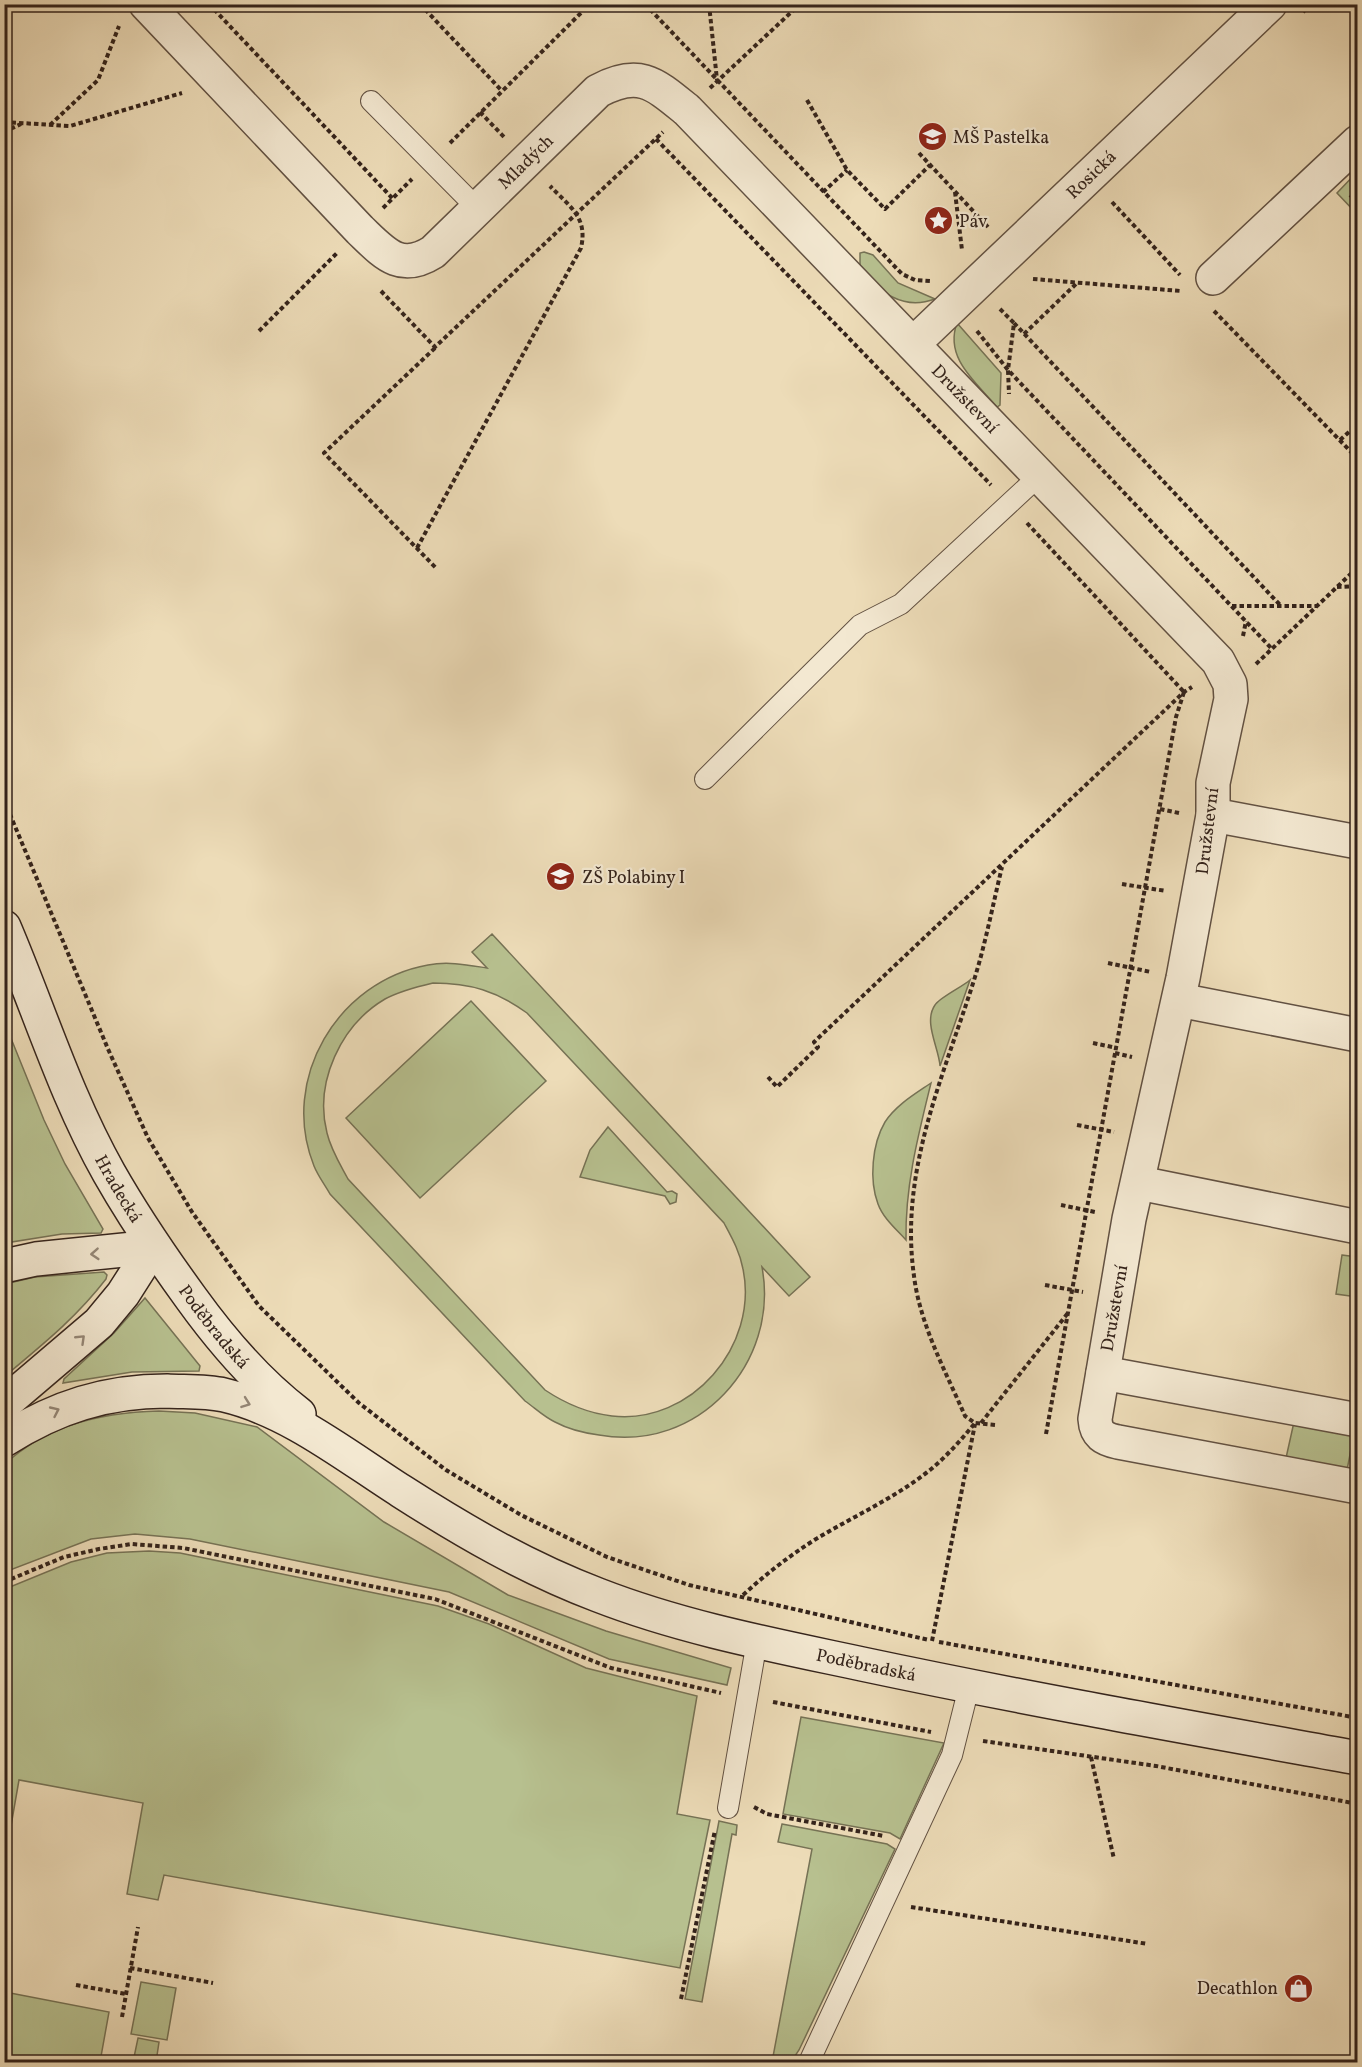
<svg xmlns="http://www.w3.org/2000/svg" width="1362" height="2067" viewBox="0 0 1362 2067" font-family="Vollkorn,serif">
<rect width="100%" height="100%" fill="#eddcb8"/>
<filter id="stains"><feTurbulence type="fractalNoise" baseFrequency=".00333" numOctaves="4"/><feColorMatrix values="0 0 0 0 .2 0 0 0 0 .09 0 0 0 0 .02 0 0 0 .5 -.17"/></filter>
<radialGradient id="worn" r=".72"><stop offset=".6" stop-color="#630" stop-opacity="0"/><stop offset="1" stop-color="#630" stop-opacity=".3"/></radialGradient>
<g fill="#b7c08f" stroke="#767255" stroke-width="1.5" fill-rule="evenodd">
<path d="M1357,172l1,40 -2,1 -19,-20z"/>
<path d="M864,252l9,3 25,28 37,16c-33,12 -54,-7 -75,-29v-17z"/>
<path d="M957,323l44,50 -1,32 -3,2c-21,-25 -53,-49 -40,-84z"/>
<path d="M492,934l318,343 -21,19 -27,-29c18,96 -64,186 -163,168 -15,-2 -31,-6 -44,-13 -11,-5 -20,-14 -30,-21l-195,-207c-5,-9 -12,-18 -16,-28 -35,-87 24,-185 114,-201 20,-4 40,0 59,3l-15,-16zM433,983c37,0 64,8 94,30l197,210c8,15 16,29 19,46 16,77 -52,156 -131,147 -26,-3 -46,-12 -67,-26l-197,-211c-8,-15 -17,-29 -21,-46 -13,-51 14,-108 58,-134 15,-8 31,-12 48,-16z"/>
<path d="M970,980l-30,86c-1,-18 -17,-44 -5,-61 4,-7 27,-18 35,-25z"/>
<path d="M471,1001l75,80 -126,117 -74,-80z"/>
<path d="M4,1021l40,99 21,44 38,65 -2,4 -39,1 -57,9z"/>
<path d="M931,1083c-13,53 -26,103 -25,157 -10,-11 -23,-22 -28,-36 -9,-24 -6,-60 7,-82 11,-17 30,-28 46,-39z"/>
<path d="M608,1127l59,65 5,-1 5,3 -1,8 -6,2 -5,-8 -85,-19 10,-27z"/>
<path d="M1342,1255l15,2v40l-21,-3z"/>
<path d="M104,1272l3,3 -1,4c-30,39 -64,66 -101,97v-92l30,-7z"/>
<path d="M145,1298l55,68 -1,5 -67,1 -69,11 1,-4 50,-46z"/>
<path d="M159,1411l36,2 62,14 127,95 124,73 98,36 125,37 -4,17 -118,-26 -160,-67 -259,-53 -55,-5 -44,5 -86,33v-108c42,-39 98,-52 154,-53z"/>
<path d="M1294,1422l60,12 -7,36 -61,-12z"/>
<path d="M149,1551l31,2 258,53 51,18 97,44 111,28 -20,118 33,6 -30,148 -516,-93 -6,25 -31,-6 16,-91 -124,-23 -14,80v-271l66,-27 36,-9z"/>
<path d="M801,1717l143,26 -44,96 -10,-6 -107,-19z"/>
<path d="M719,1821l18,4 -1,10 -4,-1 -30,168 -17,-3z"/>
<path d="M782,1824l105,20 8,5 -96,201 -8,12h-19l40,-213 -34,-7z"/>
<path d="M141,1982l35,6 -9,52 -36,-6z"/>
<path d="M5,1992l104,20 -9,50h-95z"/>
<path d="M138,2038l21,4 -3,20h-23z"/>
</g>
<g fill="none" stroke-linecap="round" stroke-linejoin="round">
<defs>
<g id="lane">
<path d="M371,101l106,107"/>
<path d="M705,779l155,-154 41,-21 139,-129"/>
<path d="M728,1808l29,-167"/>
<path d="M809,2062l143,-307 17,-68"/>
</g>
<g id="street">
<path id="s1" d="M146,4l214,226c24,23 40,43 73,22l165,-161c41,-22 56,-8 89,19l531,551 12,23 1,15 -18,84v32l-30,163 -54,241 -34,200c1,16 9,20 23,23l240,45"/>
<path d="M1213,278l145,-136"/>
<path id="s2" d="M913,344l357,-340"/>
<path d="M1213,815l145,27"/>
<path d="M1179,1000l179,35"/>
<path d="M1139,1183l219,44"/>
<path d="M1103,1373l255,47"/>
</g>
<g id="secondary">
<path id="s3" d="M4,927c35,82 61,168 105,246 25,44 53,85 82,125 31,43 66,84 108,116"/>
<path d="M4,1266l32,-7 117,-12"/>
<path d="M4,1404l95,-81 24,-29 30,-47"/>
<path id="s4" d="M4,1440c52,-33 102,-49 163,-49 19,1 39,0 57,4 65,15 122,61 177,96 64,41 126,77 197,104 85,33 175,50 264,69 165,35 330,64 496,94"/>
</g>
</defs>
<use href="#lane" stroke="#625142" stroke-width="22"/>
<use href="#street" stroke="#625142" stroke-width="36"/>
<use href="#secondary" stroke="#34231b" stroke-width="36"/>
<g stroke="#34231b" stroke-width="4" stroke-dasharray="4.5 3" stroke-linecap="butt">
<path d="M209,4l184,195"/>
<path d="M420,4l82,87"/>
<path d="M645,4l257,270 13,6 15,1"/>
<path d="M709,4l8,76"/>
<path d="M1303,12l8,-8"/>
<path d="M710,88l90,-84"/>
<path d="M807,100l40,70 38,39 45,-44"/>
<path d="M480,112l24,25"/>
<path d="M4,122l66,4 112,-33"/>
<path d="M50,125l48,-45 21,-54"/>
<path d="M4,132l17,-8"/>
<path d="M656,139l335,346"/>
<path d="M450,143l140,-139"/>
<path d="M919,153l69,74"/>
<path d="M823,192l24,-22"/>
<path d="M955,192l7,58"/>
<path d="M1350,195l8,7"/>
<path d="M1112,202l68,73"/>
<path d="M383,208l29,-29"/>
<path d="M1033,279l148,12"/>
<path d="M381,291l54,56 228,-215"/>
<path d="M1000,309l14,14 -6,47 1,24"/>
<path d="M1214,311l144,148"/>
<path d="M1014,323l267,283"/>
<path d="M259,331l78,-78"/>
<path d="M977,331l31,39 264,279"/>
<path d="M1024,334l53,-51"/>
<path d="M435,348l-111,105 113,116"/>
<path d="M1340,440l18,-16"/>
<path d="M1027,523l157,169"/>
<path d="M417,548l164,-300c7,-31 -11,-41 -31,-62"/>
<path d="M1337,587l21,-1"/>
<path d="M1232,606h85"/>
<path d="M1243,636l3,-15"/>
<path d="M1256,664l102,-97"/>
<path d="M4,800l104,249 40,89 44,74 67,94 100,97 87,67 75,45 86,42 82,28 240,55"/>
<path d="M1160,809l19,4"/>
<path d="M1122,884l44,7"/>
<path d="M1108,963l43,9"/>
<path d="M1093,1043l24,5"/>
<path d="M1115,1053l17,4"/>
<path d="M768,1077l9,10 41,-40 -4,-5 370,-350 8,-5"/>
<path d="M1077,1125l37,7"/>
<path d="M1061,1205l34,7"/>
<path d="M1045,1285l38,7"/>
<path d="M1353,1291l5,-23"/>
<path d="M981,1423l87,-110"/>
<path d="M995,1425l-20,-2 -10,-7c-19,-44 -45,-91 -51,-140 -15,-106 30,-200 61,-299 11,-36 18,-73 27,-110"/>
<path d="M1046,1434l130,-717 8,-25"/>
<path d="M4,1582l60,-25 35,-8 33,-5 51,4 252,51 176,69 110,25"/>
<path d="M743,1595c23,-21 46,-39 73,-56 38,-23 79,-41 114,-69 17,-14 31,-30 45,-47"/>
<path d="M932,1641l43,-217"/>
<path d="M939,1642l419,76"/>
<path d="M773,1702l158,30"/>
<path d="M983,1741l173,25 202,38"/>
<path d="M1091,1757l23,102"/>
<path d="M754,1807l13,7 117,22"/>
<path d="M911,1907l237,37"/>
<path d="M130,1968l83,15"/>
<path d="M76,1985l50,9"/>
<path d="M681,1999l34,-169"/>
<path d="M122,2017l16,-90"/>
</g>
<use href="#lane" stroke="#f3e8d1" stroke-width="20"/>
<use href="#street" stroke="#f3e8d1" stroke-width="33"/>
<use href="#secondary" stroke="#f3e8d1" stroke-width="33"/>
</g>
<defs><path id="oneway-chevron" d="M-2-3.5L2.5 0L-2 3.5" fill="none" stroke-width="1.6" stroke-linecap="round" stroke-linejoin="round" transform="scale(1.5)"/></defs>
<g stroke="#948676">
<use href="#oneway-chevron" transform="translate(95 1254) rotate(176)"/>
<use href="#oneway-chevron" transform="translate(81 1339) rotate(-44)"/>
<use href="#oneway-chevron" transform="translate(246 1403) rotate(20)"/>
<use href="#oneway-chevron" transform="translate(55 1411) rotate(-25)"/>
</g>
<defs>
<symbol id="school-disc" viewBox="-11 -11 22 22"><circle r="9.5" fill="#8f2418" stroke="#f3e8d1"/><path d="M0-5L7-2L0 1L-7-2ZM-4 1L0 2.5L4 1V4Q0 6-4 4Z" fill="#fff"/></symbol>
<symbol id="sight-disc" viewBox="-11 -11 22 22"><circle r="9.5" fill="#8f2418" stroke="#f3e8d1"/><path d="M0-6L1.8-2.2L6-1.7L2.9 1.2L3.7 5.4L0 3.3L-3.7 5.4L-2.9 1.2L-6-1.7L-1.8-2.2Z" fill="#fff"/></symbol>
<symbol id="shop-disc" viewBox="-11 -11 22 22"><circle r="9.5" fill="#8f2418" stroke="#f3e8d1"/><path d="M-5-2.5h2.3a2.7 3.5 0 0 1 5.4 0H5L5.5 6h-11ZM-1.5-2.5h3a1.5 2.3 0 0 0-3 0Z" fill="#fff"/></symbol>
</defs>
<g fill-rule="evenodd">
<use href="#school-disc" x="916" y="120" width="33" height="33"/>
<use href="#sight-disc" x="922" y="204" width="33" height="33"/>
<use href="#school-disc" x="544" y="860" width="33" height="33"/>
<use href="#shop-disc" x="1282" y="1972" width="33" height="33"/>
</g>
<g text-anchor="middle" stroke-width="4.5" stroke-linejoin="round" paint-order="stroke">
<g font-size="18" fill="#34231b" stroke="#f3e8d1" text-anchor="start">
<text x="953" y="143">MŠ Pastelka</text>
<text x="959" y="227">Páv</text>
<text x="582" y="883">ZŠ Polabiny I</text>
<text x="1278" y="1994" text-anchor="end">Decathlon</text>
</g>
<g font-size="18" fill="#34231b" stroke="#f3e8d1">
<text dy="6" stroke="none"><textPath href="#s1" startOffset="526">Mladých</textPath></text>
<text dy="6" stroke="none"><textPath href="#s2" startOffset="246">Rosická</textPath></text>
<text dy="6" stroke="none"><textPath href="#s1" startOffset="1128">Družstevní</textPath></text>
<text transform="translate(1207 831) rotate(-83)" y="6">Družstevní</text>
<text dy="6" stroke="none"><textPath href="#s3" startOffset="286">Hradecká</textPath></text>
<text transform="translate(1114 1308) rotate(-80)" y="6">Družstevní</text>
<text dy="6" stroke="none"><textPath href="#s3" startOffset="454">Poděbradská</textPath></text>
<text dy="6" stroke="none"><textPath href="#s4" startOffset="933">Poděbradská</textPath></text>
</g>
</g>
<rect width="1362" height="2067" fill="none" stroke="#eddcb8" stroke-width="24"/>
<rect x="6" y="6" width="1350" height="2055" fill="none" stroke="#34231b" stroke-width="3"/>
<rect x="12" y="12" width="1338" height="2043" fill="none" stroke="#34231b" stroke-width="1.5"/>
<rect width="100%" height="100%" filter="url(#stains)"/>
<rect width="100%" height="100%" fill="url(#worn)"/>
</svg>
